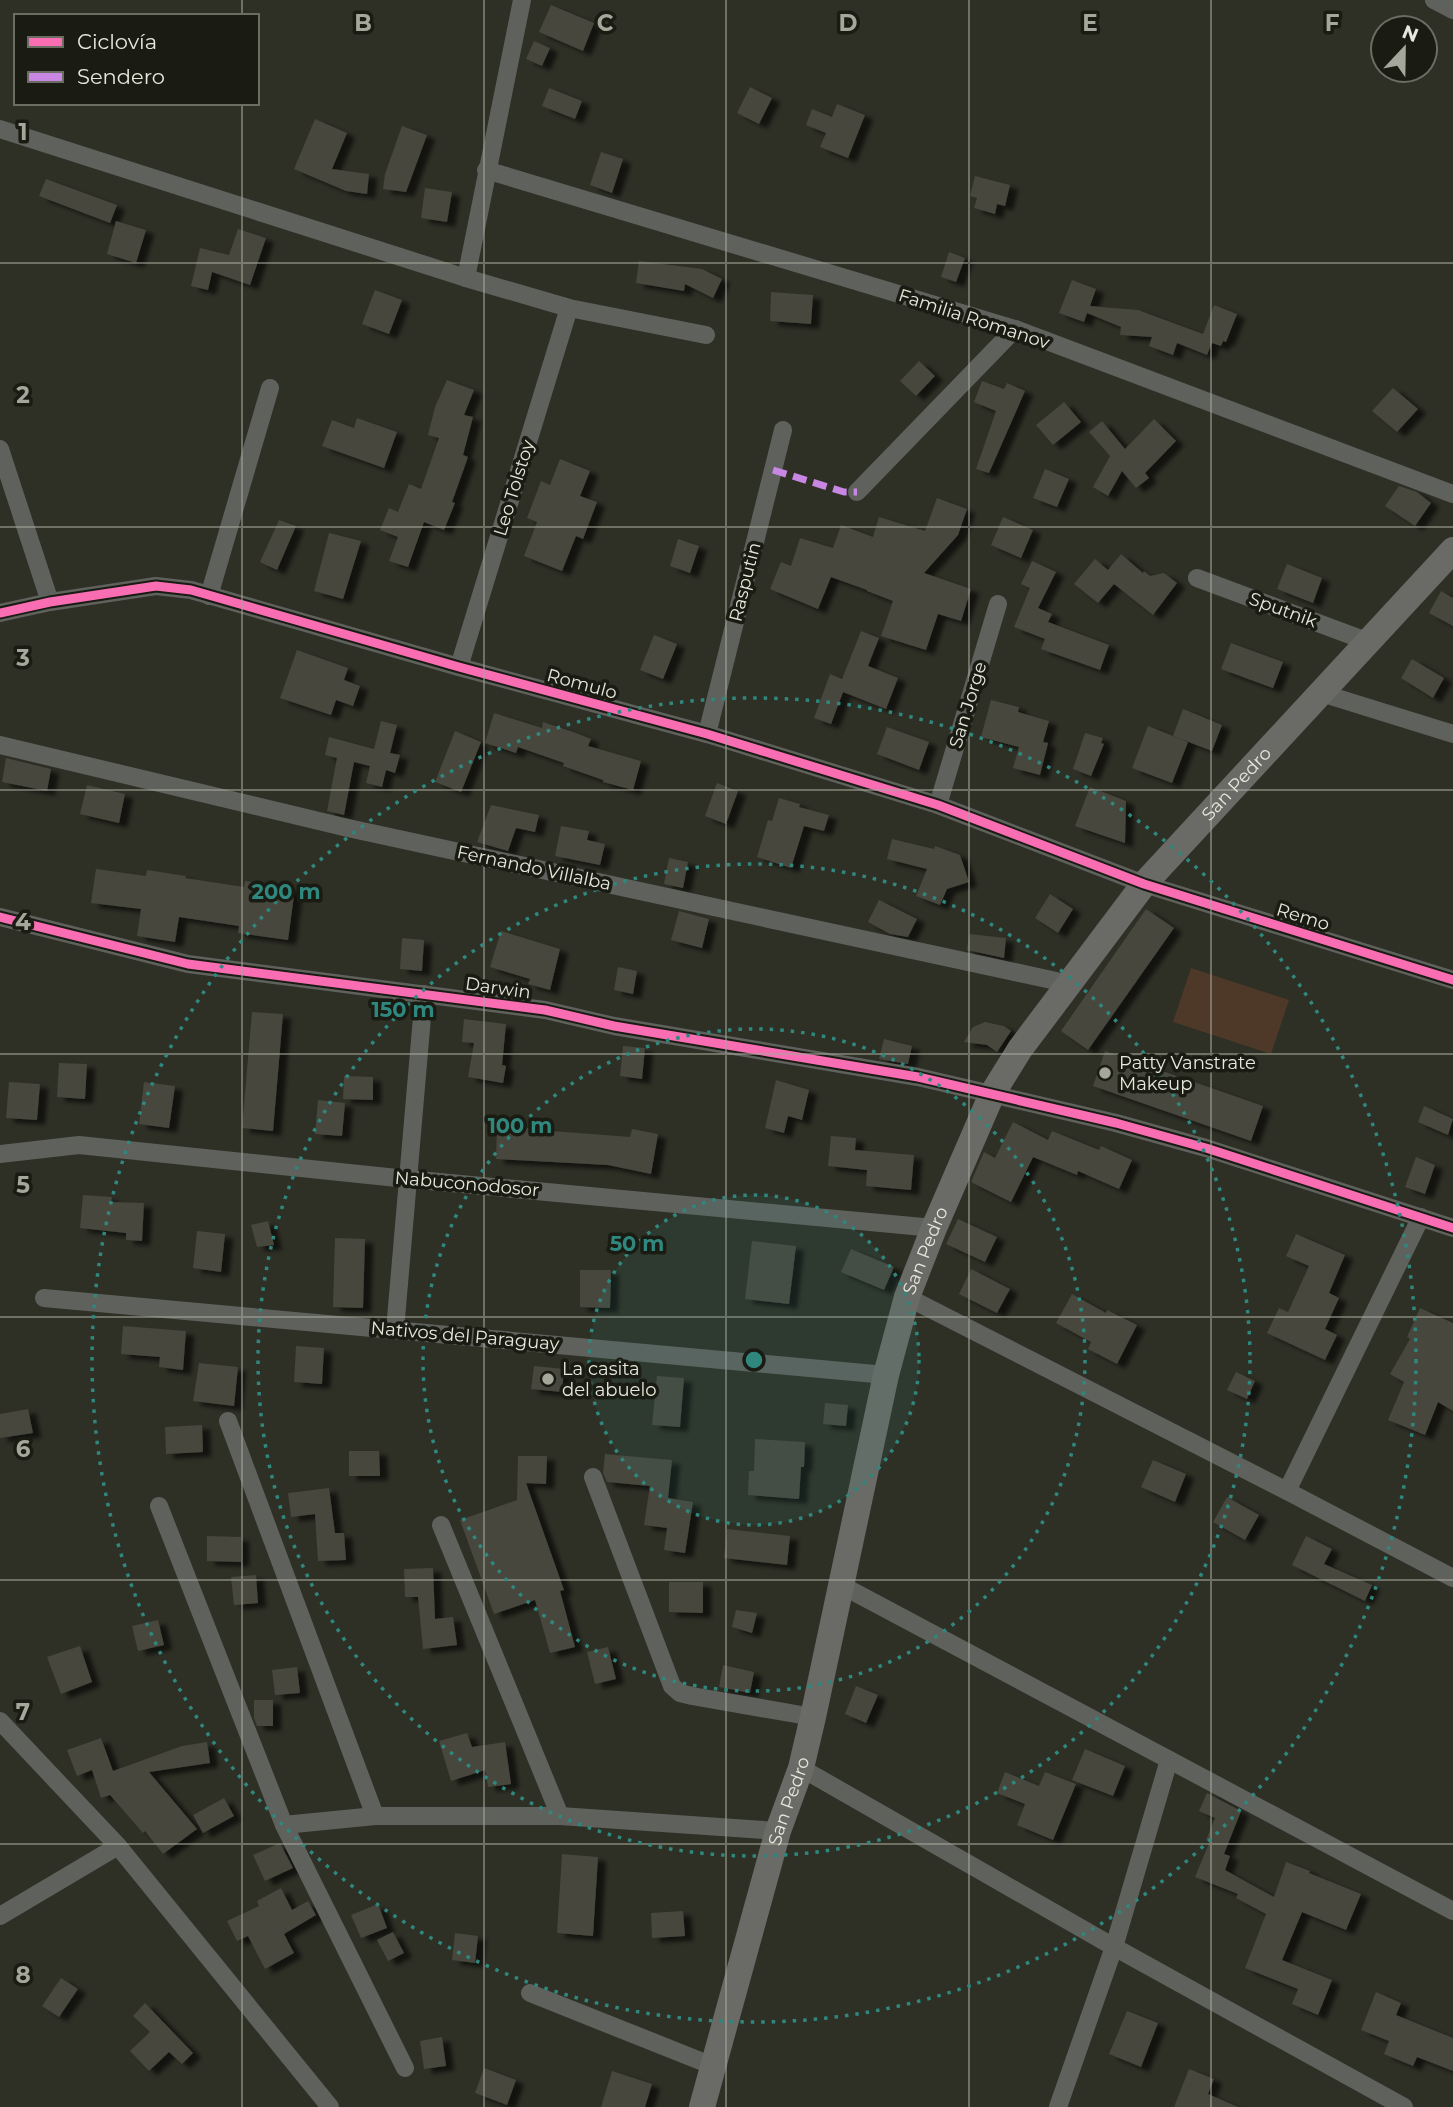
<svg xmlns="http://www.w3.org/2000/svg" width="1453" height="2107" viewBox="0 0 1453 2107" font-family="Montserrat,sans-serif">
<defs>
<filter id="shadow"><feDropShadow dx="8" dy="4.5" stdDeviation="2" flood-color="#0009"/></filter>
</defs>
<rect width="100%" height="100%" fill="#2e2f25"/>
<path fill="#4e3928" d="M1191,968l98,32 -18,54 -98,-32z"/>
<g fill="#47463d" filter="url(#shadow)">
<path d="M551,5l43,18 -11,28 -44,-19z"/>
<path d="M534,41l16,7 -8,18 -16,-7z"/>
<path d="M750,87l22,11 -13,26 -22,-11z"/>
<path d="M549,88l33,13 -7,18 -33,-13z"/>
<path d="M837,104l28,11 -17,43 -28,-11 6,-14 -20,-8 6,-16 20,8z"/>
<path d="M315,119l32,14 -15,36 37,5 -2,20 -21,-3 -52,-22z"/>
<path d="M402,126l25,9 -21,57 -23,-3 2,-15z"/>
<path d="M601,152l22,7 -11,34 -22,-8z"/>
<path d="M975,176l35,9 -5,21 -8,-2 -2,10 -21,-6 3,-10 -7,-2z"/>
<path d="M46,179l71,26 -7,18 -71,-27z"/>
<path d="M425,188l27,4 -5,30 -26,-4z"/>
<path d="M116,221l30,9 -10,33 -29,-9z"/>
<path d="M238,229l28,9 -16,47 -38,-13 -4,18 -17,-4 9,-38 29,7z"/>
<path d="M949,252l16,6 -9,24 -15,-5z"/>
<path d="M639,261l63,8 20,10 -9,19 -28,-14 -1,7 -48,-8z"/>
<path d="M1072,280l24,9 -6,17 48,4 65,24 11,-29 23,9 -11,28 -3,-1 -2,5 -9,-3 -5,12 -30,-12 -4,12 -24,-9 3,-9 -32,-2 1,-8 -34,-14 -3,9 -25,-9z"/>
<path d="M375,290l27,10 -13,34 -27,-10z"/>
<path d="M771,292l42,3 -2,29 -41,-3z"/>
<path d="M919,361l16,15 -19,20 -16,-15z"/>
<path d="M447,380l27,10 -10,25 9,2 -10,38 5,2 -16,45 3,1 -11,27 -20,-8 -16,45 -19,-6 9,-24 -18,-7 9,-22 9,4 11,-28 12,5 18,-51 -11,-3 7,-28z"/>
<path d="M982,381l22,8 3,-6 18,8 -36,82 -13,-4 20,-58 -22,-9z"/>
<path d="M1393,388l25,21 -21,23 -25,-21z"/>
<path d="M1064,402l17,20 -28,23 -17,-20z"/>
<path d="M357,418l40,14 -13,36 -62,-22 10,-26 22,8z"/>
<path d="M1154,419l22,22 -31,32 4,5 -13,10 -14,-17 -14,25 -15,-9 17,-31 -21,-24 13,-11 23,28z"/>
<path d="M560,459l30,12 -10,25 17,6 -14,37 -7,-3 -14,35 -38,-15 13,-34 -10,-4 14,-37 9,4z"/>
<path d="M1045,469l24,10 -12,28 -24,-9z"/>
<path d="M1399,486l18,6 14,11 -16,23 -30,-20z"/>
<path d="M937,498l30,11 -9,26 -34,38 47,16 -10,32 -23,-7 -12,36 -45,-14 12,-35 -26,-10v-1l-36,-13 -13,32 -48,-20 11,-27 10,4 9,-28 33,10 8,-23 32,12 6,-20 46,14z"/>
<path d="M1003,517l30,13 -12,28 -30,-13z"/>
<path d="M279,520l17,6 -19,44 -17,-8z"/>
<path d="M329,533l32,8 -18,58 -29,-8z"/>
<path d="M678,539l21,7 -9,27 -20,-7z"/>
<path d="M1121,554l22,19 1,-2 6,5 14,-3 13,10 -24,32 -39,-31 -16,19 -24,-19 21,-25 13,11z"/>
<path d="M1032,561l24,11 -18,36 14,6 -4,8 61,23 -9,25 -59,-21 4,-10 -31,-12 16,-39 -9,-4z"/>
<path d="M1287,564l35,14 -9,25 -36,-14z"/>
<path d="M1441,591l12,7v28l-24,-13z"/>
<path d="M861,631l18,7 -11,28 30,12 -12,31 -43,-17 -12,32 -17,-6 16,-44 12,5z"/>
<path d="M654,635l23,9 -14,35 -23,-9z"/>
<path d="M1231,643l52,19 -10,26 -52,-19z"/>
<path d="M297,650l51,18 -4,12 16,6 -7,20 -17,-6 -5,15 -51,-17z"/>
<path d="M1412,659l32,19 -11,20 -32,-20z"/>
<path d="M991,700l28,7 -1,5 31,9 -6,21 5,1 -8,32 -27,-7 6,-21 -38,-10z"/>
<path d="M1183,709l39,16 -10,26 -39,-15z"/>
<path d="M494,713l48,15 1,-6 33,11 15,6 -3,7 53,15 -8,29 -30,-8v-2l-40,-14 1,-3 -46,-16 -2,6 -31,-10z"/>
<path d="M381,721l16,4 -7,28 10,2 -5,18 -9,-3 -4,17 -16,-4 4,-17 -16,-4 -10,53 -17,-4 10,-53 -12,-3 4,-18 45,12z"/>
<path d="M1148,726l40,16 -16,41 -40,-15z"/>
<path d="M887,727l42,15 -10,28 -42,-16z"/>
<path d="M455,731l26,11 -20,50 -26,-10z"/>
<path d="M1085,733l18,5 -2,5 3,1 -13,32 -18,-7z"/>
<path d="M6,758l45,11 -4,22 -45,-9z"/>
<path d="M717,783l21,8 -12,33 -21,-8z"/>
<path d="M87,785l38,9 -6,29 -39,-9z"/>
<path d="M1090,787l36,14 -1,42 -50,-17z"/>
<path d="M779,798l21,6 -1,3 30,8 -5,16 -20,-5 -13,42 -34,-11 11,-37 4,1z"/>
<path d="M491,805l48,10 -4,17 -19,-4 -8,23 -31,-9z"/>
<path d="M561,826l28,5 -2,9 18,4 -5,21 -45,-9z"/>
<path d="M892,839l42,10 1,-3 25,9 9,27 -22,7 -7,16 -24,-9 11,-27 -40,-10z"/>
<path d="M669,858l19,4 -5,26 -19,-4z"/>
<path d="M96,869l50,7 1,-6 39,6 -1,2 59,9 1,-6 50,7 -7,52 -50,-7 1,-7 -60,-9 -4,25 -38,-6 4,-27 -50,-6z"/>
<path d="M1050,894l23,15 -15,24 -23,-15z"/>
<path d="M879,900l38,19 -9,18 -18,-3 -22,-12z"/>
<path d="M1146,909l28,19 -86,122 -27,-19z"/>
<path d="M679,911l30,8 -7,29 -31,-8z"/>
<path d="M501,931l59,18 -10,41 -22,-6 2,-5 -40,-12z"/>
<path d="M969,934l37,4 -2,20 -37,-8z"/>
<path d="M402,938l22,2 -2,31 -22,-2z"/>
<path d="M618,967l19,4 -4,23 -19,-4z"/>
<path d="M252,1012l31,2 -10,117 -31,-3z"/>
<path d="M464,1019l42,5 -4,41 4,1 -3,17 -35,-6 6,-34 -12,-1z"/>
<path d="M985,1022l19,4 7,5 -14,21 -10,-7 -23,-3 9,-15z"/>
<path d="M884,1039l28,7 -4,18 -29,-5z"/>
<path d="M623,1046l22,2 -3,31 -22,-3z"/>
<path d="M1105,1051l158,55 -12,35 -158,-55z"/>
<path d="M59,1063l28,1 -2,35 -28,-2z"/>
<path d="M344,1076l29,1v23l-30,-1z"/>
<path d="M776,1080l33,10 -7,30 -14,-4 -4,17 -19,-5z"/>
<path d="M9,1082l31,2 -3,36 -31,-2z"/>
<path d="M144,1082l31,4 -6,42 -30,-4z"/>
<path d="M318,1100l27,3 -3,33 -27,-2z"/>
<path d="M1424,1106l29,13 -5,16 -30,-13z"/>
<path d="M1013,1122l35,18 4,-9 47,19 2,-4 31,14 -13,29 -41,-18 -1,4 -44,-18 -22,45 -40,-20 13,-30 11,6z"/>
<path d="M497,1127l56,2v2l77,6 2,-8 26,5 -7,40 -43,-9 -112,-6z"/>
<path d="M831,1136l25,2 -1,12 59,5 -3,35 -45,-4 1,-16 -39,-4z"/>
<path d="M1416,1157l19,8 -10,29 -20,-7z"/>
<path d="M83,1195l29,2 -1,5 33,1 -2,38 -16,-1v-7l-46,-5z"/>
<path d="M958,1219l39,18 -12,25 -39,-18z"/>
<path d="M268,1221l6,24 -17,2 -6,-22z"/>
<path d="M197,1231l28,3 -4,38 -28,-4z"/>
<path d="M1296,1234l49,21 -16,38 10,5 -14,31 12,6 -12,25 -58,-27 12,-25 9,4 21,-46 -23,-10z"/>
<path d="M335,1238l30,1 -2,69 -30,-1z"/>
<path d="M752,1241l44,5 -7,58 -44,-5z"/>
<path d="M851,1249l43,18 -10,23 -43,-18z"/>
<path d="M971,1269l39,20 -13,24 -38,-19z"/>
<path d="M580,1270h31l-1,38 -30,-1z"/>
<path d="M1072,1294l34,19 1,-3 30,15 -20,39 -29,-15 3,-7 -35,-19z"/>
<path d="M1420,1308l33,15v88l-15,-9 -13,33 -37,-15 16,-38 -14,-8 20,-35 -3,-2z"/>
<path d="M123,1326l63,5 -3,39 -24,-3 1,-10 -39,-3z"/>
<path d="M296,1346l28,2 -2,36 -28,-2z"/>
<path d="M199,1363l39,4 -4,39 -41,-5z"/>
<path d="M534,1366l30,3 -2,23 -31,-3z"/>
<path d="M1236,1372l19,9 -8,18 -20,-9z"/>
<path d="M657,1376l27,2 -4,49 -28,-2z"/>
<path d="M825,1403l23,2 -2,21 -23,-2z"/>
<path d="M28,1409l5,24 -33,5v-24z"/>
<path d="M202,1425l1,27 -37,2 -1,-27z"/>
<path d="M755,1439l50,3 -1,25h-3l-2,32 -51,-4 1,-24h5z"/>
<path d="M349,1451h30l1,25h-31z"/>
<path d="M605,1454l67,6 -4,38 25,4 -8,51 -21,-3 3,-22 -23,-3 6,-39 -43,-4 -4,-9z"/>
<path d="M518,1456h29l-1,28 -20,-1 38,107 -4,1 15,56 -25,6 -15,-53 -41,14 -34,-94 57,-20z"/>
<path d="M1153,1460l33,14 -11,28 -34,-15z"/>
<path d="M329,1488l6,45h9l2,27 -28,1 -3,-47 -24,3 -3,-24z"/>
<path d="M1227,1497l32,18 -14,25 -32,-18z"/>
<path d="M727,1529l63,7 -3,29 -63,-7z"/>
<path d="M207,1536l34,1v25l-34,-1z"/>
<path d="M1306,1536l26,13 -8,15 48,21 -7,16 -73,-36z"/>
<path d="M433,1568l2,51 18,-2 4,28 -34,4 -5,-52h-13l-1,-28z"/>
<path d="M256,1575l2,28 -24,2 -3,-28z"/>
<path d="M669,1582h34v31l-34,-1z"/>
<path d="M736,1610l21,3 -5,20 -20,-6z"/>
<path d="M158,1620l6,25 -26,6 -6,-25z"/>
<path d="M80,1646l12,36 -31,12 -14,-37z"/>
<path d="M608,1647l8,32 -21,5 -8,-32z"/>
<path d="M723,1665l31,7 -4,21 -31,-6z"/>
<path d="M297,1667l3,26 -25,2 -3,-25z"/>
<path d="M856,1686l22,9 -12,28 -21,-9z"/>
<path d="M254,1700h19v26h-16l-3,-8z"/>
<path d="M467,1733l5,14 33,-5 6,42 -23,3 -3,-17 -34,11 -12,-40z"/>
<path d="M101,1738l12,33 69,-25 25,-4 3,21 -61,9 48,57 -34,25 -18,-23 -2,2 -33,-38 -9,3 -9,-28 -15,6 -10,-26z"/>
<path d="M1085,1749l40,17 -12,30 -41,-16z"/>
<path d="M1005,1772l34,14 6,-14 31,12 -23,56 -36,-15 8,-21 -28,-11z"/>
<path d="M1207,1793l34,18 -17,43 6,2 -5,14 49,27 12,-35 24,9 -1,2 52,21 -15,36 -44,-18 -20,48 50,20 -14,35 -26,-11 6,-15 -53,-21 21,-54 -30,-16 2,-4 -43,-17 15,-36 -4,-1 9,-22 -16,-7z"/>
<path d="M224,1798l10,18 -31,17 -10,-18z"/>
<path d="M280,1843l13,25 -28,13 -12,-26z"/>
<path d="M562,1854l36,3 -5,79 -36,-3z"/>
<path d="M281,1888l11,22 16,-9 8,14 -32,19 10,19 -29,16 -17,-33 -11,5 -10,-20 32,-15 -2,-5z"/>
<path d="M378,1904l9,24 -26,10 -10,-23z"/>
<path d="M683,1911l2,25 -33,2 -1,-25z"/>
<path d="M393,1932l11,21 -16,8 -11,-21z"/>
<path d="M455,1933l23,3 -3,27 -23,-3z"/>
<path d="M61,1978l17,11 -19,28 -17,-11z"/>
<path d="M1376,1992l25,11 -5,12 57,23v33l-36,-14 -4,9 -29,-12 5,-13 -28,-11z"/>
<path d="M145,2003l48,50 -11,11 -13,-12 -20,19 -19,-20 20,-19 -17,-16z"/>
<path d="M1127,2011l31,12 -17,44 -32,-13z"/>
<path d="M442,2037l4,29 -22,3 -4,-28z"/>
<path d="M484,2068l32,12 -9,25 -32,-12z"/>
<path d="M1189,2069l25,10 -6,15 30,13h-64z"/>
<path d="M612,2071l40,13 -7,23h-44z"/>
</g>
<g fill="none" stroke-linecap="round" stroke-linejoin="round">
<g stroke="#5f615d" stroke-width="18">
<path d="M1434,0l19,10"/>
<path d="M0,129l466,149 103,30 137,27"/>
<path d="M486,170l529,159 438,165"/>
<path d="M466,278l56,-278"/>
<path d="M0,449l50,153"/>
<path d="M857,492l158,-163"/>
<path d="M1197,578l172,64"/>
<path d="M209,596l61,-208"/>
<path d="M0,613l50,-11 106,-16 35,4 268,77 248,67 231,71 206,79 309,96"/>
<path d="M459,667l110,-359"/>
<path d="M1321,693l132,41"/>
<path d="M707,734l76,-304"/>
<path d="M0,745l348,83 722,156"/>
<path d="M938,805l60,-201"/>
<path d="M0,917l188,47 357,46 69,16 304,51 198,46 90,25 247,80"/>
<path d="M0,1154l79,-9 328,34 527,49"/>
<path d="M907,1297l380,194 166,87"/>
<path d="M44,1298l842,77"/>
<path d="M395,1330l29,-336"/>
<path d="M228,1421l147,395"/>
<path d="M593,1477l79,209 8,7 12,3 121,21"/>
<path d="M1287,1491l134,-274"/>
<path d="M159,1506l125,319 121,243"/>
<path d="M441,1525l119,291"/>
<path d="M841,1585l612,326"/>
<path d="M0,1721l118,125 212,261"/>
<path d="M801,1768l313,179 290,160"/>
<path d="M284,1825l91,-9h185l218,15"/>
<path d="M0,1916l118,-70"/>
<path d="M530,1993l183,73"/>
<path d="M1058,2107l56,-160 55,-187"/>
</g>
<path stroke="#6a6b67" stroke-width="26" id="s1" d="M702,2107l76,-276 23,-63 12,-51 73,-342 21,-78 27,-69 58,-134 28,-45 124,-165 309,-334"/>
<path stroke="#c787e3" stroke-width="7" stroke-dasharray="14 7" stroke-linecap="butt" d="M773,470l71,22h13"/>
<defs>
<g id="cycleway">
<path d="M0,613l50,-11 106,-16 35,4 268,77 248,67 231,71 206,79 309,96"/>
<path d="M0,917l188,47 357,46 69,16 304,51 198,46 90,25 247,80"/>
</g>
</defs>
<use href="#cycleway" stroke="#1a1b12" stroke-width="13"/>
<use href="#cycleway" stroke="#f96db3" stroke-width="9"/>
</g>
<path fill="none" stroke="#a6a79b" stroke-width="2" stroke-opacity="0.55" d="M242,0v16M484,0v2107M726,0v2107M969,0v2107M1211,0v2107M242,103v2004M0,263h1453M0,527h1453M0,790h1453M0,1054h1453M0,1317h1453M0,1580h1453M0,1844h1453"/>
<circle cx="754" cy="1360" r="165" fill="#2f877e" fill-opacity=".12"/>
<g fill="none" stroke="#2f877e" stroke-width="3.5" stroke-dasharray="3.5 7">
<circle cx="754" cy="1360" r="165"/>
<circle cx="754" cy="1360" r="331"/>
<circle cx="754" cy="1360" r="496"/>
<circle cx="754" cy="1360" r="662"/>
</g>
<g fill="#a6a79b" stroke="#1a1b12" stroke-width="2.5">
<circle cx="1105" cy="1073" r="7"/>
<circle cx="548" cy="1379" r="7"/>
</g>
<g text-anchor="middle" stroke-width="7" stroke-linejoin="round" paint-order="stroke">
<g font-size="18" fill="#e6e8db" stroke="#1a1b12">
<text transform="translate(974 319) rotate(18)" y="6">Familia Romanov</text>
<text transform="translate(514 488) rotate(-73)" y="6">Leo Tolstoy</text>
<text transform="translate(745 582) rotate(-76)" y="6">Rasputin</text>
<text transform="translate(1283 610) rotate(20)" y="6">Sputnik</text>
<text transform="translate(582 684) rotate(15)" y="6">Romulo</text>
<text transform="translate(968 705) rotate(-73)" y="6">San Jorge</text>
<text dy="6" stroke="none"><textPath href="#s1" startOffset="1452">San Pedro</textPath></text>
<text transform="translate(534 868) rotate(12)" y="6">Fernando Villalba</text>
<text transform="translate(1303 917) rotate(17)" y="6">Remo</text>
<text transform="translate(498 988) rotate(8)" y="6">Darwin</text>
<text transform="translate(467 1184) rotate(5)" y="6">Nabuconodosor</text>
<text dy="6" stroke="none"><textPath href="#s1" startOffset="886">San Pedro</textPath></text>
<text transform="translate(465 1336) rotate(5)" y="6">Nativos del Paraguay</text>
<text dy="6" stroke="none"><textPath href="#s1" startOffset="318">San Pedro</textPath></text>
</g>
<g font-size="18" fill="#e6e8db" stroke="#1a1b12" text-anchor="start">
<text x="1119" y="1069">Patty Vanstrate<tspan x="1119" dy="21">Makeup</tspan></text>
<text x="562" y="1375">La casita<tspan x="562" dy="21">del abuelo</tspan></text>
</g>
</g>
<g font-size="23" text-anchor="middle" font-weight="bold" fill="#a6a79b" stroke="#1a1b12" stroke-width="7" stroke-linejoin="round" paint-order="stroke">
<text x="363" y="31">B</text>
<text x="605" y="31">C</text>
<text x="848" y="31">D</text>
<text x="1090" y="31">E</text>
<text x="1332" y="31">F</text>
<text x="23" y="140">1</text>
<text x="23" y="403">2</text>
<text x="23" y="666">3</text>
<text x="23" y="930">4</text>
<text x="23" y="1193">5</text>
<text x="23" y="1457">6</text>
<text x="23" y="1720">7</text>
<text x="23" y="1983">8</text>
</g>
<circle cx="754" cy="1360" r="10" fill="#2f877e" stroke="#1a1b12" stroke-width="3.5"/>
<g font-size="21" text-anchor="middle" font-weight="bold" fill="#2f877e" stroke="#1a1b12" stroke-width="7" stroke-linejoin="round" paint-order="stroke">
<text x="286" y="899">200 m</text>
<text x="403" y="1017">150 m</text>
<text x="520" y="1133">100 m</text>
<text x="637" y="1251">50 m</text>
</g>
<rect x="14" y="14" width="245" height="91" fill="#1a1b12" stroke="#6c6d62" stroke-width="2"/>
<rect x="28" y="37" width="35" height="10" fill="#f96db3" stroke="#6c6d62" stroke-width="2"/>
<text x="77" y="49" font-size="21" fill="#e6e8db">Ciclovía</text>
<rect x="28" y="72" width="35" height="10" fill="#c787e3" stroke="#6c6d62" stroke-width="2"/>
<text x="77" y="84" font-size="21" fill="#e6e8db">Sendero</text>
<g transform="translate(1404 49) rotate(22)"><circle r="33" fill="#1a1b12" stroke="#6c6d62" stroke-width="2"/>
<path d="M0-5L12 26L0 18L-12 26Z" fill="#a6a79b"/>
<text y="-10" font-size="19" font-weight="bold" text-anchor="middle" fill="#e6e8db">N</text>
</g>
</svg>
